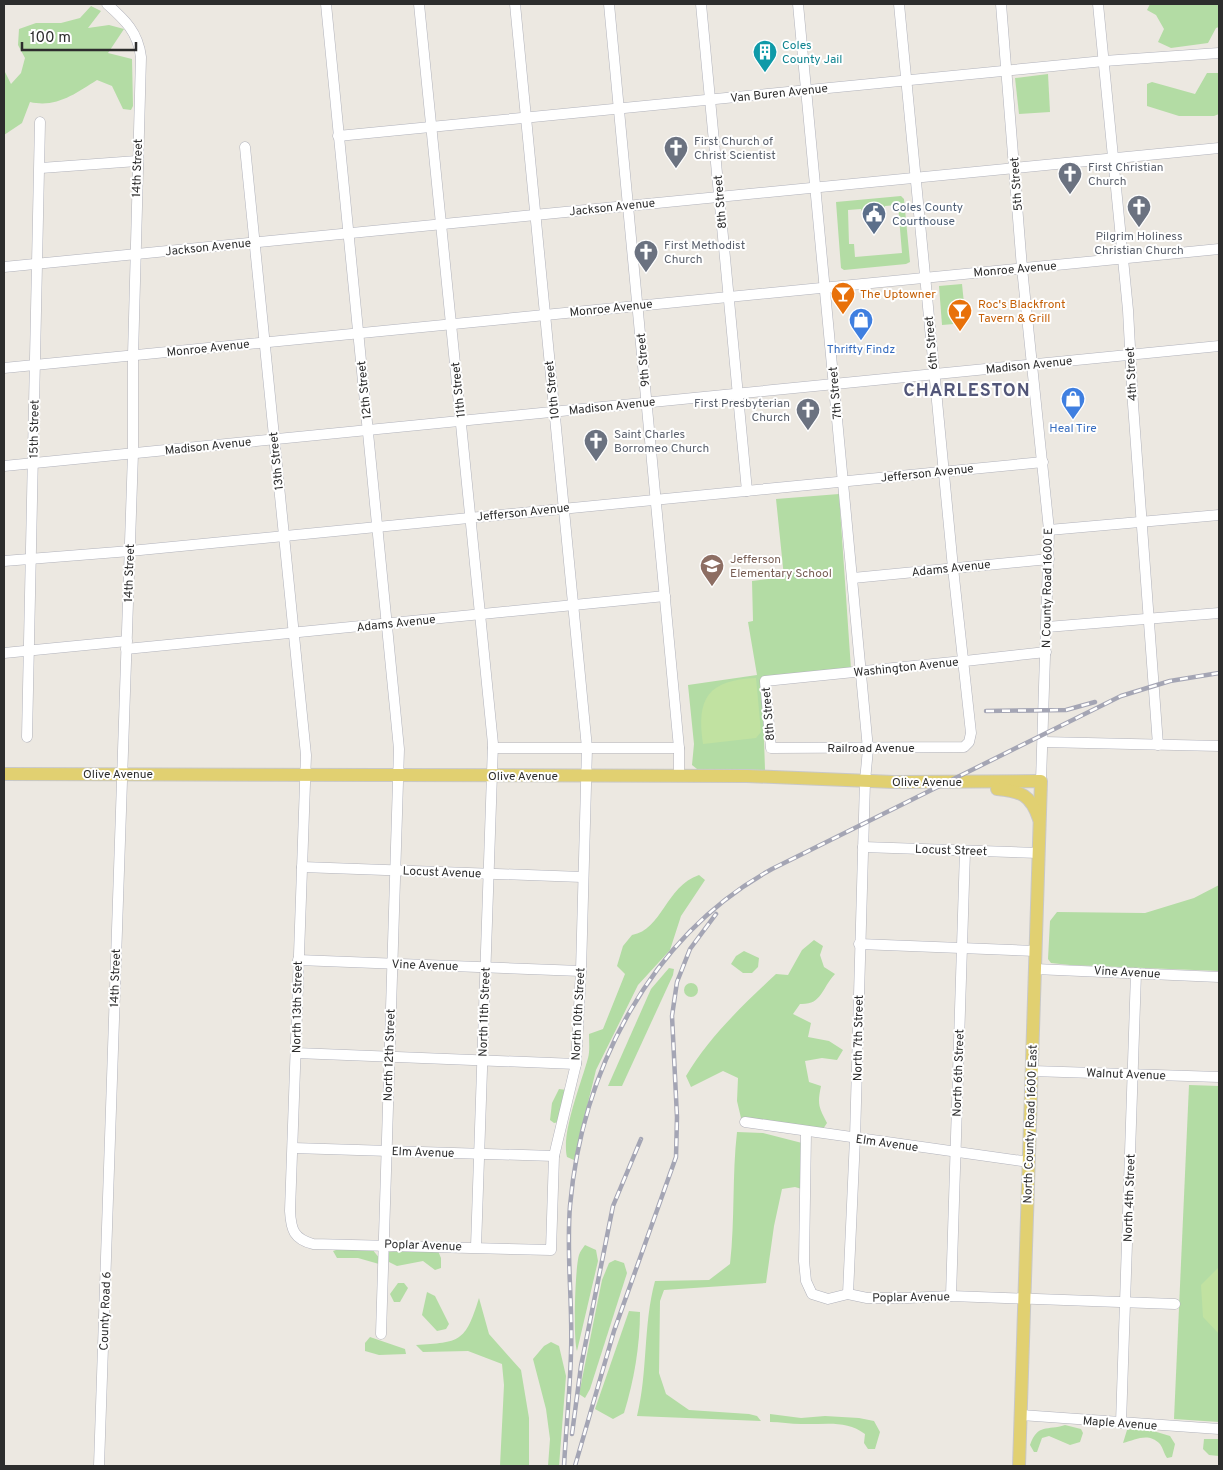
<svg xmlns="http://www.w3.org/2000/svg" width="1223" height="1470" viewBox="0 0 1223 1470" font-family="Overpass,sans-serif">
<rect width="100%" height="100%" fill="#ece8e1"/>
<g fill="#b3dca4" fill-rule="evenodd">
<path d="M1150,4h69v23l-3,1 -8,15 -37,5 -13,-6 6,-13 -8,-14 -9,-5z"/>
<path d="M91,6l10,5 -13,17 21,-3 15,4 -16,24 24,6 1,47 -2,4 -8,-1 -11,-23 -15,-6c-22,14 -41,28 -67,22l-8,21 -18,12v-65l7,14 10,-11 4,-15 -7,-13 1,-16 17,-6h25l19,-5z"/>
<path d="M1207,73h12v41l-5,2h-35l-32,-10v-22l5,-2 43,12z"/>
<path d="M1048,74l2,38 -31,2 -4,-36z"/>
<path d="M901,196l3,3 6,63 -4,2 -62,6 -3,-2 -5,-66zM898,205l4,48 -47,4 -1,-13h-5l-1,-34 13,-1 1,3 23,-2v-4z"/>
<path d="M962,284l4,39 -24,2 -3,-39z"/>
<path d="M839,494l12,175 -89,8 3,93 -68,-1 -5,-4 2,-21 -6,-59 69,-10 -9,-53 5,-1 -1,-40 32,-4 -8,-78z"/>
<path d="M699,875l6,5 -24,36 -11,34 -32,35 -42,85 -22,90 -7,-3c-6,-24 14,-73 21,-99 2,-7 1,-16 1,-24l14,-5 22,-55 -8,-8 6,-20 9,-11c30,-5 34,-49 67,-60z"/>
<path d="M1219,885v86l-149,-6 -19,-2 -3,-4 2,-38 7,-9 88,1 49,-15z"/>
<path d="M814,940l9,6 -3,9 4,12 11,7c-14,15 -13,31 -35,30l-7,10 18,9 -3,14 21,4 14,9 -6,10 -15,-2 -17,3 4,21 12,4c-4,19 -2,21 6,37l-4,6 -82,-11 -4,-17 1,-23 -15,-7 -32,16 -5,-11c23,-39 57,-71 90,-102l12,1 14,-25z"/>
<path d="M744,951l15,7 -1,9 -6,6h-9l-12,-9 5,-8z"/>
<path d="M669,968l5,1 -1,6 -51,111h-14l43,-97z"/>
<circle cx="691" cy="990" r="7"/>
<path d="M1189,1085l30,1v336l-45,-3z"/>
<path d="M559,1089l8,1 -8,32 -5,1 -4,-3 2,-17z"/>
<path d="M737,1132l26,1 39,10 3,47 -10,-3 -13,2 -8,37 -8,57 -102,7 -4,11 -1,72 7,21 23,16 60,4 8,2 4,5 -124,-5c11,-44 6,-91 18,-135l54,-1 21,-16c5,-44 2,-89 7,-132z"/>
<path d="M585,1245l11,5 2,11 -21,90c-4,-12 -2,-83 2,-96 1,-4 4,-7 6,-10z"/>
<path d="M342,1248l30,1 8,10 -1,5 -21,-6h-21l-4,-7z"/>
<path d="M430,1248l8,3 3,7v10l-6,2 -12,-9 -26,5 -8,-4v-10z"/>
<path d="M615,1260l9,3 3,10 -37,116 -5,9 -6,-4 23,-114 7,-17z"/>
<path d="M398,1283h6l4,5 -8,14h-6l-4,-8z"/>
<path d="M427,1292l8,4 14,28 -3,5 -9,2 -15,-16z"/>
<path d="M479,1298l10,36 32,36 8,48v48h-29l4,-81 -2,-21 -34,-13 -45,1 -7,-7c44,-3 49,-2 63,-47z"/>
<path d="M629,1311l11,1c0,33 -6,69 -16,101l-11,6 -18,-10z"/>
<path d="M370,1337l35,12 1,5 -27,1 -14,-4v-8z"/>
<path d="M551,1342l8,4 7,30 -7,90h-11l2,-27 -4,-30 -13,-50 11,-13z"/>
<path d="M770,1414l31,4 24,-2 34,2 15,3 6,11 -5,17h-7l-4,-6 1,-9c-19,-15 -42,-9 -64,-10 -10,0 -21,-2 -31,-2z"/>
<path d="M1065,1425l16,4 2,4 -3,9 -10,3 -21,-9 -7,2 -5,14h-3l-4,-7c8,-22 17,-14 35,-20z"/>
<path d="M1140,1427l30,9 5,8 -3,13 -5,1c-3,-4 -4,-10 -7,-14 -12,-12 -24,-4 -37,-1l4,-13z"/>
<path d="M1204,1439h15v17l-10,-1 -6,-6z"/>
</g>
<g fill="#c1e2a1">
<path d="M756,678l5,54 -5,6 -53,6c-7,-46 5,-64 53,-66z"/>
<path d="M1219,1267v67l-16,-17 -2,-32z"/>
</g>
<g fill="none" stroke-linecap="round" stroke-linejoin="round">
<defs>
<g id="minor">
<path d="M326,4l73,745 -18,585"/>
<path d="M419,4l74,740 -17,503"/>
<path d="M609,4l70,744v28"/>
<path d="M701,4l46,487"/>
<path d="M798,4l70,745 -3,32 -10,357 -7,156"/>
<path d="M899,4l54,564 18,165 -2,9 -5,5 -193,1 -6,-67 198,-20h2l81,-9"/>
<path d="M1001,4l21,264 27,262 -8,251"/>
<path d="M1098,4l30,306 5,94 25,341"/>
<path d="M338,136l766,-75 115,-8"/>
<path d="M245,147l61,608 -16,456c1,19 4,28 23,33l238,6 3,-94 22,-92 5,-93 6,-223 -72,-744"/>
<path d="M41,168l96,-7"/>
<path d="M4,267l1215,-119"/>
<path d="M4,368l1215,-119"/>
<path d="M4,466l1215,-120"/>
<path d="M1049,530l170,-15"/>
<path d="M4,561l126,-10 913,-89"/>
<path d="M853,578l196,-19"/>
<path d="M1047,627l172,-14"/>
<path d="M126,649l539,-53"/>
<path d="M4,653l123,-12"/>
<path d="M27,737l13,-615"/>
<path d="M1043,742l176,4"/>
<path d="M493,748h186"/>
<path d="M863,847l176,6"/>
<path d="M302,867l280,10"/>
<path d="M859,944l177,7"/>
<path d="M298,960l283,11"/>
<path d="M1035,969l184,8"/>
<path d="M296,1053l280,11"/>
<path d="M1032,1071l187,6"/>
<path d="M745,1122l284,40"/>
<path d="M806,1132l-2,129 2,20 6,13 16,5 20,-5 19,4h40l44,-2 224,8"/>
<path d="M293,1148l261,8"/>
<path d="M951,1296l14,-445"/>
<path d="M1021,1415l198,14"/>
<path d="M1121,1423l15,-450"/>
<path d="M99,1466l34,-1013v-97l8,-299c-3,-25 -16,-37 -34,-53"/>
</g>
<g id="major">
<path d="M4,774l743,2 147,6 147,-1 -22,685"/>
<path d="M997,789c24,2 34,6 42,30"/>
</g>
</defs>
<use href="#minor" stroke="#b1b2bb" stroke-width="11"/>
<use href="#major" stroke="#c8c8c8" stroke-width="14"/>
<use href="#minor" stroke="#fff" stroke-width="10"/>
<use href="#major" stroke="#e1d071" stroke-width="12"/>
<defs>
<g id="rail">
<path d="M986,711l80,-1 29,-8"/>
<path d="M572,1434l9,-68 32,-160 28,-67"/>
<path d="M564,1466c2,-37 6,-75 7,-113 2,-49 -5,-98 -1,-147 12,-136 80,-270 202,-337l349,-173 49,-15 49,-8"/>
<path d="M575,1466l39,-135 62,-174 1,-40 -5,-101 5,-34 13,-33 26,-35"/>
</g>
</defs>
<use href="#rail" stroke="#a4a5b4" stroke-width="4.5"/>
<use href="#rail" stroke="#fff" stroke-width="2.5" stroke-dasharray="8" stroke-linecap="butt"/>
</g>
<defs>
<symbol id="building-pin" viewBox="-11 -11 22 30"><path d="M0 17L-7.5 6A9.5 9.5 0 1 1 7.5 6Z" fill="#0f9aa8" stroke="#fff"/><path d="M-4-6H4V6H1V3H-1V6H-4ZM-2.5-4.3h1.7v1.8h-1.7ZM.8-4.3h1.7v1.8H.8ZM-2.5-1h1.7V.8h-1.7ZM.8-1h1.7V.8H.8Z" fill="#fff"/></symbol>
<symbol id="church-pin" viewBox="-11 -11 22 30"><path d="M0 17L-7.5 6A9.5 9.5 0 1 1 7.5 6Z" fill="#6b7280" stroke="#fff"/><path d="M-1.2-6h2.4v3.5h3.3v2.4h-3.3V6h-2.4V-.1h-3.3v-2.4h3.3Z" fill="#fff"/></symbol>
<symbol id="civic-pin" viewBox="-11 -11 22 30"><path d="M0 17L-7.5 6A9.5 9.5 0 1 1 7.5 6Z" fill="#5c6f8a" stroke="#fff"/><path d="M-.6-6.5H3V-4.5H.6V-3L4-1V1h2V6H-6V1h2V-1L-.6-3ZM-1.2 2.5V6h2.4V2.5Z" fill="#fff"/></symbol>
<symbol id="bar-pin" viewBox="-11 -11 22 30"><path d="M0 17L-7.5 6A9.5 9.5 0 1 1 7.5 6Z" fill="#e8710a" stroke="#fff"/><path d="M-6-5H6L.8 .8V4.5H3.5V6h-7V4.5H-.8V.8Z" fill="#fff"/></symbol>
<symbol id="shop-pin" viewBox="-11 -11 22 30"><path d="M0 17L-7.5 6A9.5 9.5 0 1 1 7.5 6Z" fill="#3f7fe0" stroke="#fff"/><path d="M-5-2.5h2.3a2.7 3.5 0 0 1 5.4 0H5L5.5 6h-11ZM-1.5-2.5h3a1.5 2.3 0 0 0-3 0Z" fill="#fff"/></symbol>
<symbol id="school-pin" viewBox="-11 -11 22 30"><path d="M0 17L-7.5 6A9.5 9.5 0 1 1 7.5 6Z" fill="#8d6e63" stroke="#fff"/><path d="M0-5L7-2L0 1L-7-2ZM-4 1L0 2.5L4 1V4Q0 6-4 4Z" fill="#fff"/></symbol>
</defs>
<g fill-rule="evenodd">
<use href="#building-pin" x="751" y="38" width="28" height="38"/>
<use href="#church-pin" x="662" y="134" width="28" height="38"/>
<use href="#church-pin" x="1056" y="160" width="28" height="38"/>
<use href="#church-pin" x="1125" y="193" width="28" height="38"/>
<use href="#civic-pin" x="860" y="200" width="28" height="38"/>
<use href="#church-pin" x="632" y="238" width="28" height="38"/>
<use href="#bar-pin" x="829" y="280" width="28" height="38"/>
<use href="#bar-pin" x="946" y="297" width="28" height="38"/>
<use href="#shop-pin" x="847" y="306" width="28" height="38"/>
<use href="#shop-pin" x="1059" y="385" width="28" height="38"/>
<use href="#church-pin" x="794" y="396" width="28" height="38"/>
<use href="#church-pin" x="582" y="427" width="28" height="38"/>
<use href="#school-pin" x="698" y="552" width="28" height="38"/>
</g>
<g text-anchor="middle" stroke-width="4" stroke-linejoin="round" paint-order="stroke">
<g font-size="12" fill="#0d838f" stroke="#fff" text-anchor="start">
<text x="782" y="49">Coles<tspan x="782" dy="14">County Jail</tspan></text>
</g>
<g font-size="12" fill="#2d2d2d" stroke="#fff">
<text transform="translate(779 93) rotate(-6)" y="4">Van Buren Avenue</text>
<text transform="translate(137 168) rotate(-88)" y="4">14th Street</text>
<text transform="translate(1016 184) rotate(-94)" y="4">5th Street</text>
<text transform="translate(720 202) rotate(-95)" y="4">8th Street</text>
<text transform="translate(612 207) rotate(-6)" y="4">Jackson Avenue</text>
<text transform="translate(208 247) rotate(-6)" y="4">Jackson Avenue</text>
<text transform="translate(1015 269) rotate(-5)" y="4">Monroe Avenue</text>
<text transform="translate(611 308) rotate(-6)" y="4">Monroe Avenue</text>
<text transform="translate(931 343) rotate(-95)" y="4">6th Street</text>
<text transform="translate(208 348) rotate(-6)" y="4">Monroe Avenue</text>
<text transform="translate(643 360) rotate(-95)" y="4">9th Street</text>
<text transform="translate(1029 365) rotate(-6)" y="4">Madison Avenue</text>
<text transform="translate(1131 374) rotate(-93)" y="4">4th Street</text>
<text transform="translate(364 390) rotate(-96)" y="4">12th Street</text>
<text transform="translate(458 390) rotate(-96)" y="4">11th Street</text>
<text transform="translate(552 390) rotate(-96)" y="4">10th Street</text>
<text transform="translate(835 393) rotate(-95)" y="4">7th Street</text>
<text transform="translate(612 406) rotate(-6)" y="4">Madison Avenue</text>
<text transform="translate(34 429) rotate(-89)" y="4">15th Street</text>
<text transform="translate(208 446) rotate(-6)" y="4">Madison Avenue</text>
<text transform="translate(276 461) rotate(-96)" y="4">13th Street</text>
<text transform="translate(927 473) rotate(-6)" y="4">Jefferson Avenue</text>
<text transform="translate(523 512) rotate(-6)" y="4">Jefferson Avenue</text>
<text transform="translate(951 568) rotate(-6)" y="4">Adams Avenue</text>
<text transform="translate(129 573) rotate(-88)" y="4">14th Street</text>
<text transform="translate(1047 588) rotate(-89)" y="4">N County Road 1600 E</text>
<text transform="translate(396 623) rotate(-6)" y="4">Adams Avenue</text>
<text transform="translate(906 667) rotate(-6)" y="4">Washington Avenue</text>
<text transform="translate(768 714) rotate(-95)" y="4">8th Street</text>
<text x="871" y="752">Railroad Avenue</text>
<text x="118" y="778">Olive Avenue</text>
<text x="523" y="780">Olive Avenue</text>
<text x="927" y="786">Olive Avenue</text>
<text transform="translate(951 850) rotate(2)" y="4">Locust Street</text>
<text transform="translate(442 872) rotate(2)" y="4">Locust Avenue</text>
<text transform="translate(425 965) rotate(2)" y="4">Vine Avenue</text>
<text transform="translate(1127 972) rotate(3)" y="4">Vine Avenue</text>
<text transform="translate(115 978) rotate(-88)" y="4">14th Street</text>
<text transform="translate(297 1007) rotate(-89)" y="4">North 13th Street</text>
<text transform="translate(484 1012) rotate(-88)" y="4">North 11th Street</text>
<text transform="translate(578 1014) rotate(-87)" y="4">North 10th Street</text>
<text transform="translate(858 1038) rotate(-89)" y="4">North 7th Street</text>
<text transform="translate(389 1055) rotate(-88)" y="4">North 12th Street</text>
<text transform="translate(958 1073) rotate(-88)" y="4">North 6th Street</text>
<text transform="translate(1126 1074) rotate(2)" y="4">Walnut Avenue</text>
<text transform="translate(1030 1124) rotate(-88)" y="4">North County Road 1600 East</text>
<text transform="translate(887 1143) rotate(8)" y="4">Elm Avenue</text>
<text transform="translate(423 1152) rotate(2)" y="4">Elm Avenue</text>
<text transform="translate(1129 1198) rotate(-88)" y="4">North 4th Street</text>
<text transform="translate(423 1245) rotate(2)" y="4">Poplar Avenue</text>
<text transform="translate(911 1297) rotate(-1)" y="4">Poplar Avenue</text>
<text transform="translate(105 1311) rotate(-88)" y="4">County Road 6</text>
<text transform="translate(1120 1423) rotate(4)" y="4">Maple Avenue</text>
</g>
<g font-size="12" fill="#5b616d" stroke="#fff" text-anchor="start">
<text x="694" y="145">First Church of<tspan x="694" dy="14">Christ Scientist</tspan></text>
<text x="1088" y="171">First Christian<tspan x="1088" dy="14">Church</tspan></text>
<text x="1139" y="240" text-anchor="middle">Pilgrim Holiness<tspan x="1139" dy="14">Christian Church</tspan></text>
<text x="664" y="249">First Methodist<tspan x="664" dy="14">Church</tspan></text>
<text x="790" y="407" text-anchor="end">First Presbyterian<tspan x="790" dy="14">Church</tspan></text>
<text x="614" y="438">Saint Charles<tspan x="614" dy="14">Borromeo Church</tspan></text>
</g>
<g font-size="12" fill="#4e5e75" stroke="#fff" text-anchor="start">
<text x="892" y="211">Coles County<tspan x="892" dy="14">Courthouse</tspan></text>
</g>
<g font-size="12" fill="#c56008" stroke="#fff" text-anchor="start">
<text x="860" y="298">The Uptowner</text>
<text x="978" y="308">Roc's Blackfront<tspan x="978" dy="14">Tavern &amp; Grill</tspan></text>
</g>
<g font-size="12" fill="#366cbe" stroke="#fff">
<text x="861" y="353">Thrifty Findz</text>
<text x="1073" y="432">Heal Tire</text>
</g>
<g font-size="12" fill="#785e54" stroke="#fff" text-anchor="start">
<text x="730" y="563">Jefferson<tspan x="730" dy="14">Elementary School</tspan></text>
</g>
<g font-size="18" font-weight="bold" letter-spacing="1" fill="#525679" stroke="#fff">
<text x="967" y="396">CHARLESTON</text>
</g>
</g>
<rect width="1223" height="1470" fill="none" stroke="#2d2d2d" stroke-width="10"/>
<path d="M22 42v8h114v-8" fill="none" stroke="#2d2d2d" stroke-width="2.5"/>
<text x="30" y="42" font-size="15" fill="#2d2d2d" stroke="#ffffff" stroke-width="4" paint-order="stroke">100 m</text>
</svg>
